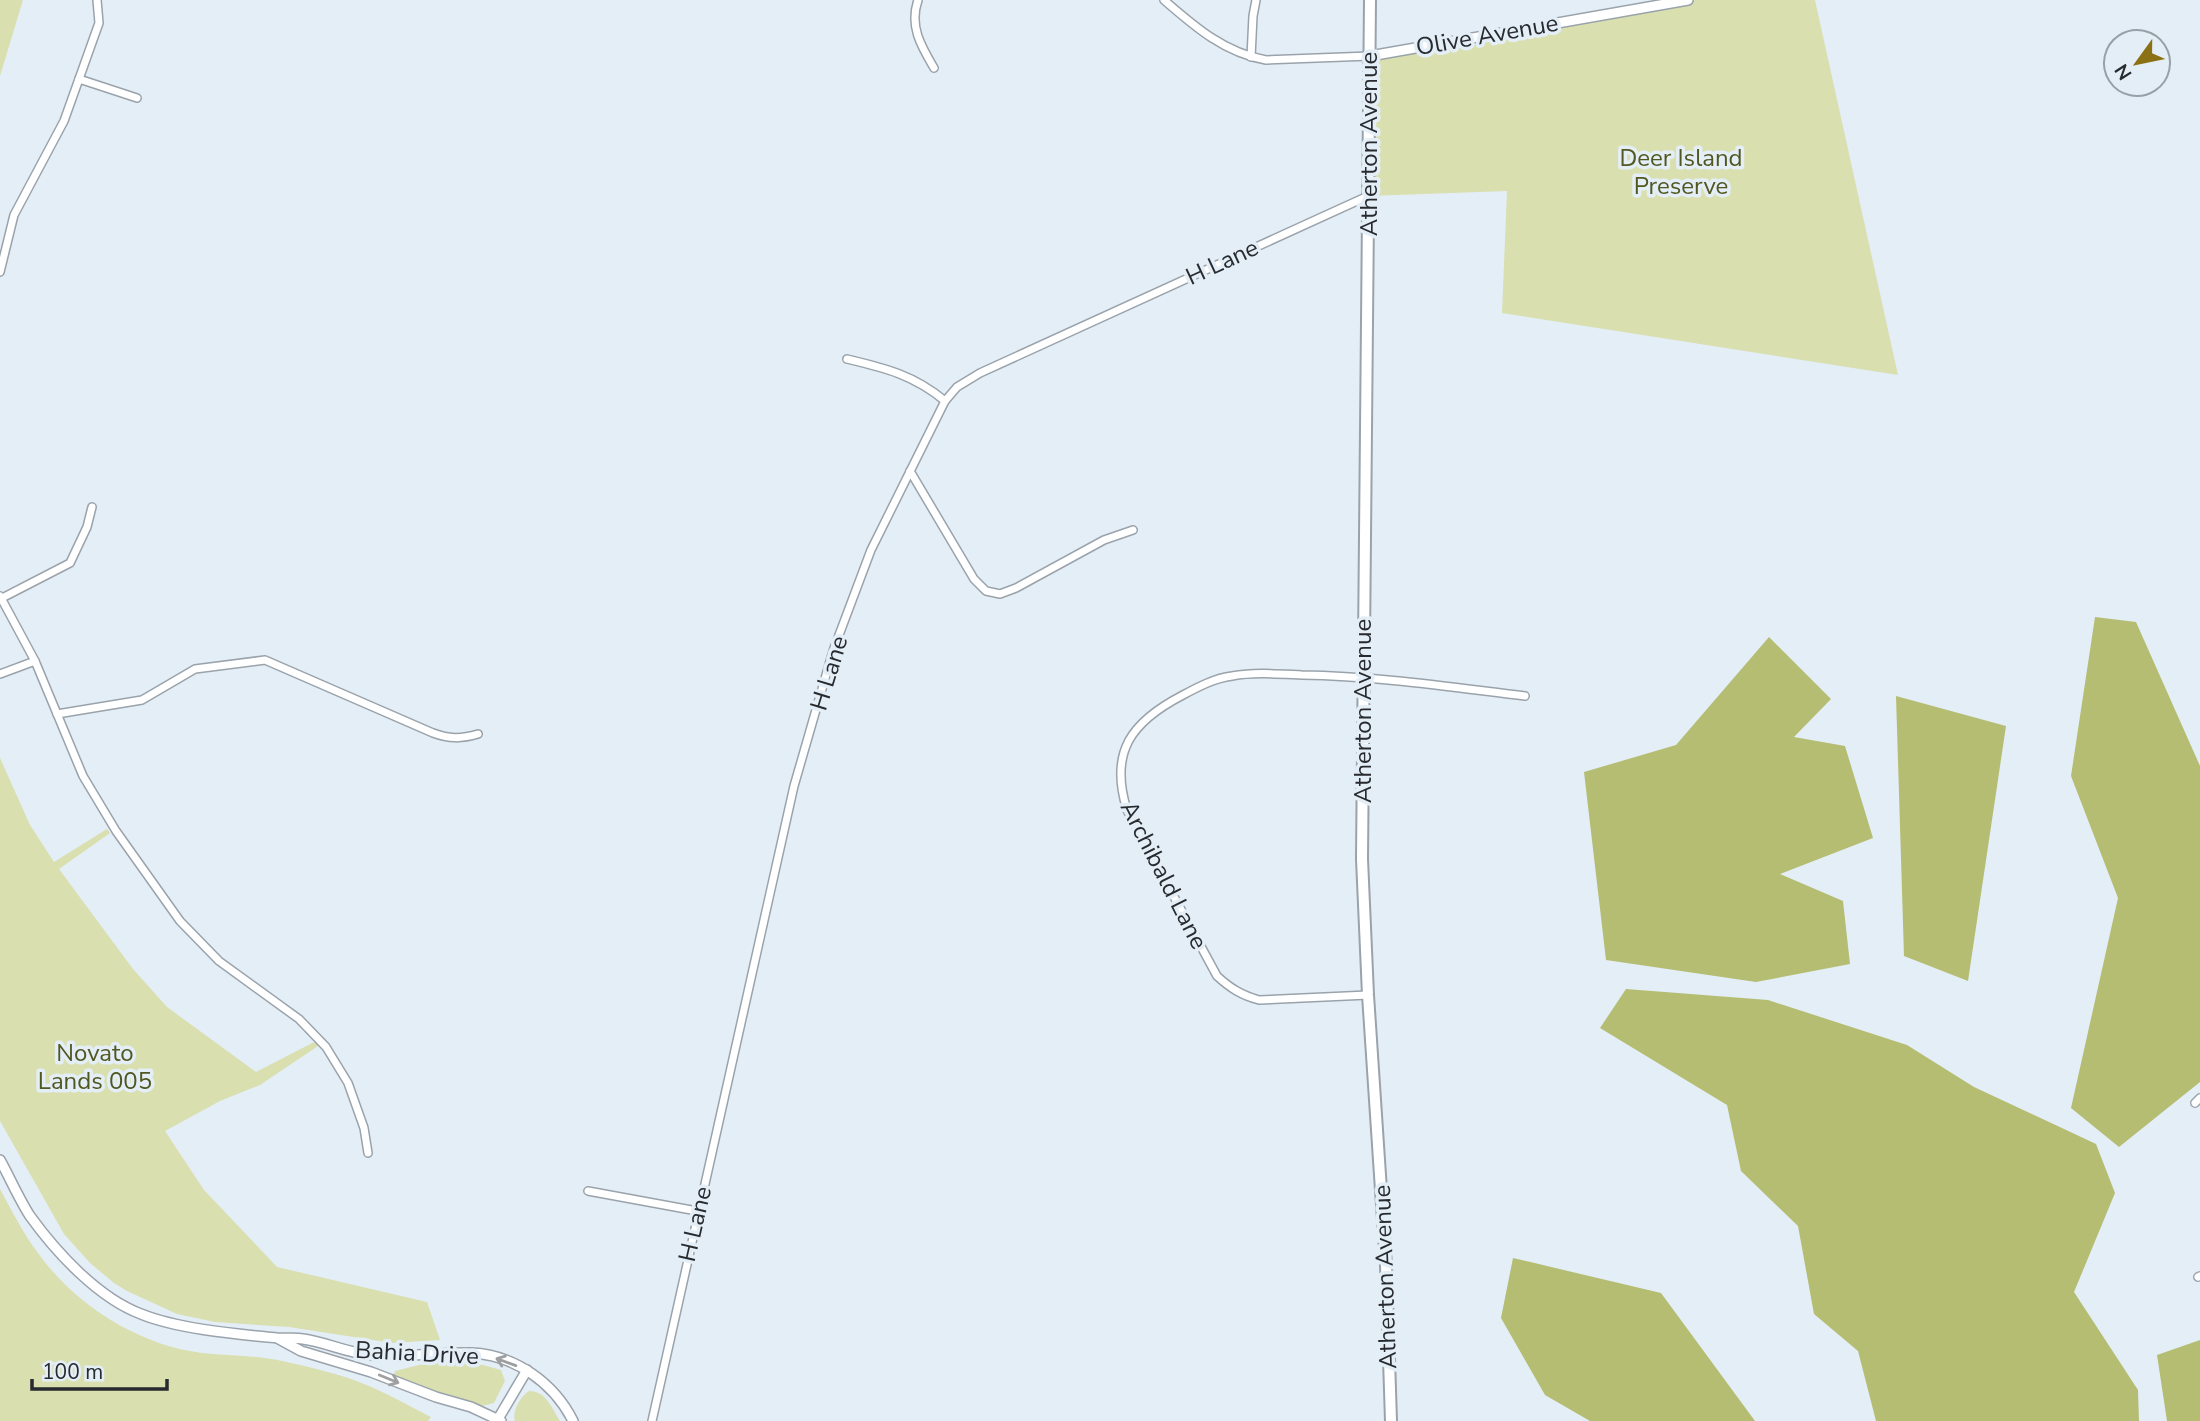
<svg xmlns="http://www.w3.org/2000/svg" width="2200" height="1421" viewBox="0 0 2200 1421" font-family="'Nunito Sans',sans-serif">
<rect width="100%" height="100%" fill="#e4eef7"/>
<g fill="#d9dfaf">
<path d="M0,0h23l-23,76z"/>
<path d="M1688,0h127l83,375 -396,-62 5,-122 -139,5 2,-140z"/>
<path d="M0,758l30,67 24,37 53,-33 3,4 -51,36 74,100 34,38 89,65 66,-34 2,4 -64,43 -40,16 -55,30 39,59 73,77 150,35 13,38 -48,3 -103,-16 -74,-5 -38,-8 -50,-23 -13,-8 -24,-20 -26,-29 -64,-113z"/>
<path d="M0,1189c12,22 23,44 38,64 37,52 100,92 164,100 27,3 53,2 80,8 27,6 55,12 82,23 23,9 45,22 67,33l-3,4h-428z"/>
<path d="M450,1362l33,3 18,5 4,11 -11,22 -12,3 -42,-12 -46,-18 1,-5 28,-7z"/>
<path d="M529,1391c17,0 23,17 31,30h-45c-3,-10 5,-24 14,-30z"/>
</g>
<g fill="#b5bd72">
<path d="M2095,617l41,5 64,144v316l-81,65 -48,-39 47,-210 -47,-122z"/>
<path d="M1769,637l62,62 -37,38 51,9 28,92 -93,36 63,27 7,63 -94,18 -150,-22 -22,-188 92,-27z"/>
<path d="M1896,696l110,30 -38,255 -64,-25z"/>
<path d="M1626,989l142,11 139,45 67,42 122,57 19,49 -41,99 64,98 1,31h-263l-18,-70 -44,-37 -16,-88 -57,-55 -14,-66 -127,-77z"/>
<path d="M1513,1258l148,35 94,128h-165l-45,-26 -44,-77z"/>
<path d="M2200,1340v81h-33l-10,-66z"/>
</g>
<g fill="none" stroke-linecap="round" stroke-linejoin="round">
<defs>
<g id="minor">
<path d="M918,0c-9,26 3,46 16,68"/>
<path d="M1164,0c31,27 61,53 102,60l104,-4"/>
<path d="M1251,57l2,-41 3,-16"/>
<path d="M79,79l58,19"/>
<path d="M0,272l14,-57 50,-94 35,-98 -2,-23"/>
<path d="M847,359c38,9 67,16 98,42"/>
<path d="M910,471l64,108 12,12 14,3 16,-6 88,-48 29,-10"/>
<path d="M0,596l35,65 48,115 33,55 64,90 39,40 80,58 27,28 22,36 16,45 4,25"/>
<path d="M2,598l68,-35 17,-36 5,-20"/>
<path d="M0,674l35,-13"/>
<path d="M57,714l85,-14 53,-31 70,-9 168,73c16,6 28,6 45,1"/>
<path d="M1368,995l-109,5c-18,-5 -29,-12 -42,-24l-90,-166c-18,-58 4,-88 56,-115 15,-8 32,-17 49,-19 23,-4 47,-2 70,-1 75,1 148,12 223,21"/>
<path d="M2195,1103l5,-5"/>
<path d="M588,1191l109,20"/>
<path d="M2198,1277l2,-1"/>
<path d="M652,1421l142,-635 39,-135 38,-101 74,-149 12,-14 23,-14 388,-177"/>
</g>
<g id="tertiary">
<path d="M1370,56l318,-56"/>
<path d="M0,1160c10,18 19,39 30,56 26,36 68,82 111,98 37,15 95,20 136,24 9,0 18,0 26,1 23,3 44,14 68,16 34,3 67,-3 101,-2 43,2 82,30 101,68"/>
<path d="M279,1339l22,12 70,21 65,25 35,10 30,14"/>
<path d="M498,1419l29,-49"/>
</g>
<path id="secondary" d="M1370,0l-8,859 6,136 18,270 5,156"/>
</defs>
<use href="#minor" stroke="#9aa3ab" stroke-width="10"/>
<use href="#tertiary" stroke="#9aa3ab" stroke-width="12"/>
<use href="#secondary" stroke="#9aa3ab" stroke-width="14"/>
<use href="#minor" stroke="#fff" stroke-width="7"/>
<use href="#tertiary" stroke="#fff" stroke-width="9"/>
<use href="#secondary" stroke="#fff" stroke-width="10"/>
</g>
<defs><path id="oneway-shaft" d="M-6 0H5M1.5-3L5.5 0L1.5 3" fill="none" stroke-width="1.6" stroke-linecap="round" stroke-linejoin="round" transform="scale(1.75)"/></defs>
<g stroke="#9e9fa1">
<use href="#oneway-shaft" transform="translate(506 1362) rotate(-160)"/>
<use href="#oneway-shaft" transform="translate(389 1379) rotate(22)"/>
</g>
<g text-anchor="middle" stroke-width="7" stroke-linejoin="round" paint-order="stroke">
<g font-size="24" fill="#272a2e" stroke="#e4eef7">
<text transform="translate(1487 35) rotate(-10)" y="8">Olive Avenue</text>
<text transform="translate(1369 144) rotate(-90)" y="8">Atherton Avenue</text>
<text transform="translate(1222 262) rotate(-25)" y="8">H Lane</text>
<text transform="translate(829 673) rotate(-73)" y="8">H Lane</text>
<text transform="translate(1363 711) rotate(-90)" y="8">Atherton Avenue</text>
<text transform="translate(1164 875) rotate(63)" y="8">Archibald Lane</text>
<text transform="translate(695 1224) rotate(-77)" y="8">H Lane</text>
<text transform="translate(1385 1277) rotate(-92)" y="8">Atherton Avenue</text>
<text transform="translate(417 1353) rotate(3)" y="8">Bahia Drive</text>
</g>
<g font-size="24" fill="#525720" stroke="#e4eef7">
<text x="1681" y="166">Deer Island<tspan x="1681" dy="28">Preserve</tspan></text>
<text x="95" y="1061">Novato<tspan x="95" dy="28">Lands 005</tspan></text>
</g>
</g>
<g transform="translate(2137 63) rotate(237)"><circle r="33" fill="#e4eef7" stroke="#98a0a7" stroke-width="2"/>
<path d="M0-5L12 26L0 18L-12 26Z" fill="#8c7114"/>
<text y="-10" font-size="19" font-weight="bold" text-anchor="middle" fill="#272a2e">N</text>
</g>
<path d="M32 1379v10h135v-10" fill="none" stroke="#272a2e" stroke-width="3.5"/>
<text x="42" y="1379" font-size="21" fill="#272a2e" stroke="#e4eef7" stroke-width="5" paint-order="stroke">100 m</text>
</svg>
